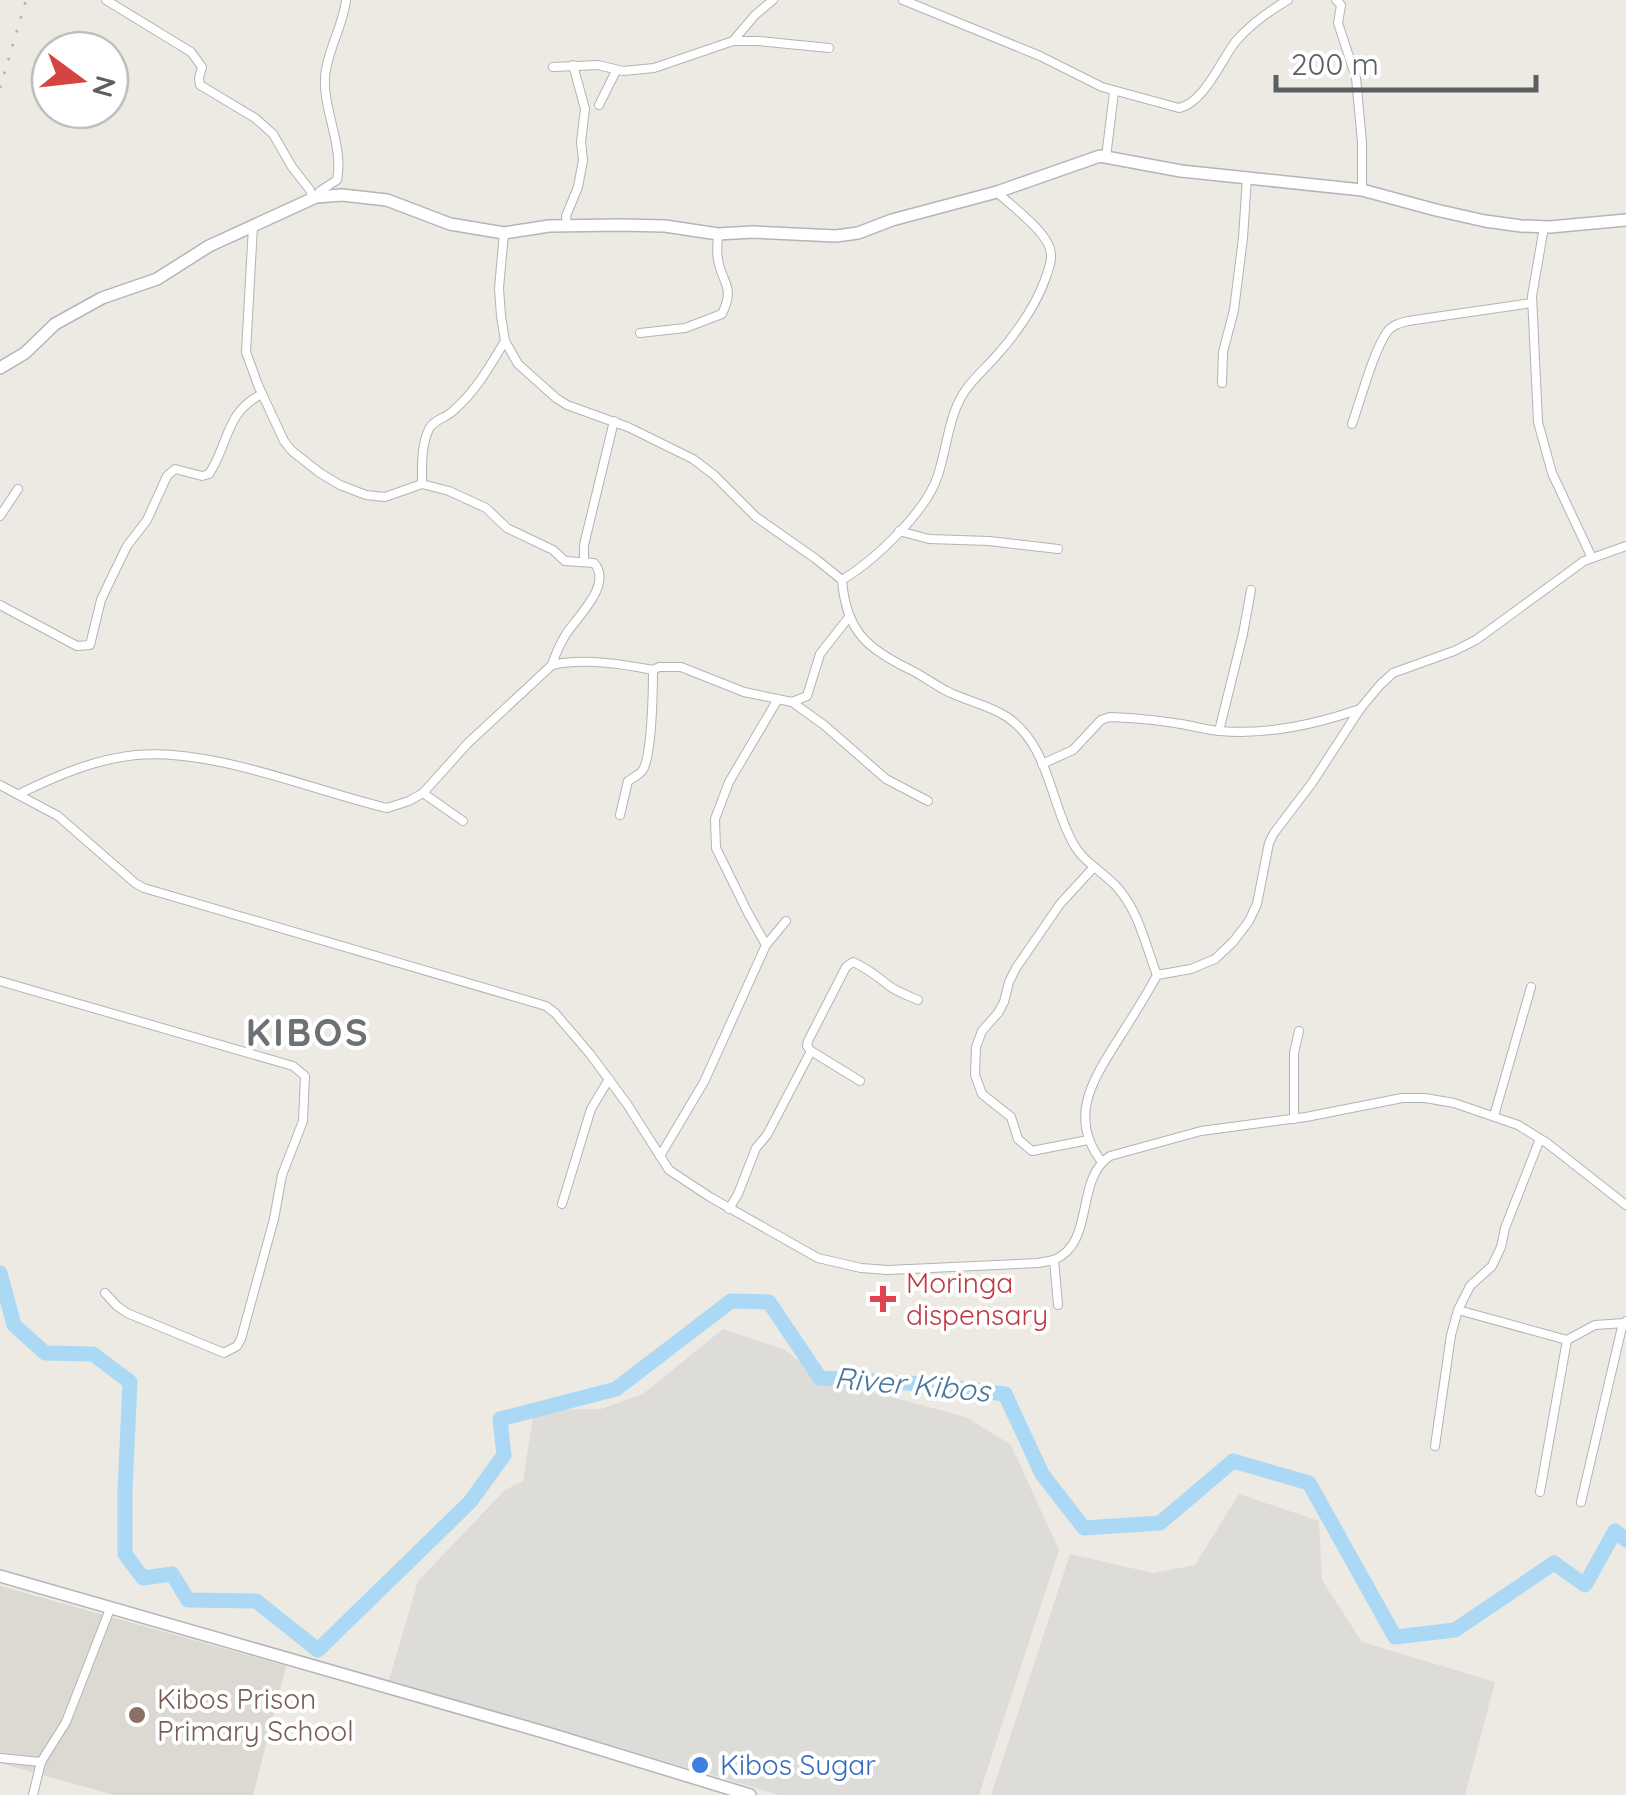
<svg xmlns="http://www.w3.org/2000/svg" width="1626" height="1795" viewBox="0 0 1626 1795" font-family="Quicksand,sans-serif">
<rect width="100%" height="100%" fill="#eceae3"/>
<g fill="#dedcd8">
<path d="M723,1329l62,21 35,28 146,39 45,28 48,105 -80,245h-199l-391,-115 29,-99 87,-91 18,-9 11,-71 67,-1 42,-15z"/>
<path d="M1239,1494l80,27 3,59 40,62 133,40 -30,113h-474l79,-241 83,19 42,-8z"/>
</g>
<path fill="#dcd9d2" d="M0,1586l286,80 -33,129h-139l-114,-32z"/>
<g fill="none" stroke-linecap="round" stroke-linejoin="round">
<path stroke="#abd9f5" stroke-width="15" d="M0,1273l14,52 31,28 48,1 37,28 -5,108v64l18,24 29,-4 16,26 68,1 62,49 152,-148 34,-47 -4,-36 116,-30 115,-88 38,1 51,76 103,6 82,10 37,80 42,54 76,-5 73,-62 76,22 86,154 60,-7 99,-67 31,22 30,-54 11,9"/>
<defs>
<g id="street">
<path d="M106,0l85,52 11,15 -3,11 1,7 55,33 18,16 19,33 18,23 3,9"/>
<path d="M903,0l137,56 62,31 77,21c25,-5 42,-48 57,-67 15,-17 33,-30 52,-41"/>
<path d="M1336,0l5,5 -3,18 18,55 6,64v48"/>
<path d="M733,41l22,-26 18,-15"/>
<path d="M553,67l45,-2 25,6 31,-3 79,-27h25l71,7"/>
<path d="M599,105l17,-34"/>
<path d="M1106,157l8,-65"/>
<path d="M316,197l4,-6 17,-11c7,-33 -14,-70 -12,-103 2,-27 18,-50 21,-77"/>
<path d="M253,226l-7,126 12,33 26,56 8,10 28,22 20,12 26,10 19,2 37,-13 27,7 37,17 21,20 46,22 12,11 29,2c19,21 -16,53 -28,71 -6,10 -11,21 -14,31"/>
<path d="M567,226l-1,-10 12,-29 5,-27 -2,-18 4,-33 -12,-44"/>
<path d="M1544,227l-12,69 6,126 14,51 40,85"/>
<path d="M504,233l-5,55 2,28 4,25 13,23 38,34 11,7 61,22 65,32 21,16 42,42 60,42 26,21c4,51 25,69 69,90 14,7 26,17 40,23 19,9 38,12 56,24 42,28 43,85 66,126 10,19 29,28 43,43 23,25 29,58 41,89"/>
<path d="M640,333l45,-5 37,-14c14,-29 -1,-31 -4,-55 -2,-8 0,-17 0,-25"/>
<path d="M1222,383l1,-31 11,-42 9,-72 4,-61"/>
<path d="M1352,424c9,-25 21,-72 35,-92 5,-7 13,-9 21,-11l124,-18"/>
<path d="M422,484c0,-17 -1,-39 7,-55 4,-9 17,-11 24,-18 23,-20 37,-45 52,-70"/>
<path d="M0,516l18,-27"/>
<path d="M899,531l30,8 60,2 69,8"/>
<path d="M584,561v-16l30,-124"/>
<path d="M842,580c32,-19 85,-69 96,-105 9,-27 10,-56 25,-81 9,-15 23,-26 35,-40 20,-23 38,-48 48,-77 2,-7 6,-15 5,-23 -1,-21 -39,-47 -54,-62"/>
<path d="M0,605l77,41 13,-1 11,-45 8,-17 18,-37 20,-26 20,-44 8,-7 27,7 7,-2c20,-30 16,-62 53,-80"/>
<path d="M792,702l32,23 62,54 42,22"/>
<path d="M1219,731l24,-97 8,-44"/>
<path d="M1042,764l31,-14 28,-30 9,-3c23,1 48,3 71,7 13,2 26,6 39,7 46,4 97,-7 140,-22"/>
<path d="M0,785l58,31 77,67 9,5 402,118 9,7 35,41 37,50 42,66 41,27 108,61 43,10 27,2 150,-7 16,-3c42,-18 20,-80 56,-104l91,-25 105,-14 96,-19h23l29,5 64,22 29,18 79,62"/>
<path d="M423,793l40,28"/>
<path d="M19,794c37,-18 76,-35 117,-39 78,-7 175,35 251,53l22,-7 14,-8 45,-50 84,-78c32,-7 70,-1 101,5l6,-3h22l63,25 48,10 15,-6 13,-42 29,-37"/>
<path d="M620,815l8,-34c2,-1 13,-8 14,-10 10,-12 11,-82 11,-101"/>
<path d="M766,945l-18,-32 -32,-65 -1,-29 14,-37 49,-83"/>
<path d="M0,981l293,85 12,10 -2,45 -21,54 -8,44 -33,120 -4,7 -13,7 -97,-40 -10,-7 -12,-13"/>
<path d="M811,1051l49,30"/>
<path d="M1494,1116l37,-129"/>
<path d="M1294,1119v-66l5,-22"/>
<path d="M1088,1140l-56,11 -14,-12 -7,-22 -29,-23 -7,-19 1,-28 6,-16 16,-18 6,-11 5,-20 7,-14 44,-64 34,-37"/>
<path d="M660,1156l44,-74 62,-137 20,-24"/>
<path d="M1102,1162c-36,-46 -7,-85 19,-127 12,-19 25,-39 36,-60l34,-6 24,-10 18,-17 16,-21 8,-17 12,-61 5,-10 38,-50 48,-74 20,-24 13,-12 61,-22 22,-11 108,-79 42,-15"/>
<path d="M562,1204l29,-95 18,-30"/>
<path d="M729,1209l9,-15 18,-46 11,-13 44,-84 -4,-5 1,-5 38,-74 7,-5c14,6 24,14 35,23 9,7 21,11 30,15"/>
<path d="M1054,1260l4,45"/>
<path d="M1458,1310l109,30 28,-15 29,-2"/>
<path d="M1435,1446l16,-111 7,-25 12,-24 22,-20 9,-19 4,-19 35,-89"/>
<path d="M1540,1492l27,-152"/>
<path d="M1581,1502l41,-175 4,-6"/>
<path d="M0,1758l41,4"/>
<path d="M33,1795l8,-33 25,-40 44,-113"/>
</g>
<g id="secondary">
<path d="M0,368l25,-15 30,-29 47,-26 55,-19 52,-33 107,-49 26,-2 45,5 63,24 54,9 45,-7 71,-1 45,1 53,8 35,-2 83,4 22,-3 34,-13 105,-28 103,-36 81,15 181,19 74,20 49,11 36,5 29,1 76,-7"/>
<path d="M0,1576l547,157 203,62"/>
</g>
</defs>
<use href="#street" stroke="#b1b4b7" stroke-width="10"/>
<use href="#secondary" stroke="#b2b6b9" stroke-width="14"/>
<use href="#street" stroke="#fff" stroke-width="8"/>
<use href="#secondary" stroke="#fff" stroke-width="11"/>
<path stroke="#b1b2b2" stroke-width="2.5" stroke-dasharray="2.5 12" stroke-linecap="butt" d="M0,88l26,-88"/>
</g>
<path fill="#e0444e" stroke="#fff" stroke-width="4" d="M878 1284h10v10h10v10h-10v10h-10v-10h-10v-10h10z"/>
<circle fill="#8d6e63" stroke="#fff" stroke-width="4" cx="137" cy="1715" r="10"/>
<circle fill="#3f7fe0" stroke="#fff" stroke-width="4" cx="700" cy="1765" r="10"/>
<g text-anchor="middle" stroke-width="8" stroke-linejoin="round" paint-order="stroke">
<g font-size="28" fill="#be3a42" stroke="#fff" text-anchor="start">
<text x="906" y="1293">Moringa<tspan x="906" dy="32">dispensary</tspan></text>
</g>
<g font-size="28" fill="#785e54" stroke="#fff" text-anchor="start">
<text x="157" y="1709">Kibos Prison<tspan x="157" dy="32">Primary School</tspan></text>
</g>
<g font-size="28" fill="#366cbe" stroke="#fff" text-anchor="start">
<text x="720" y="1775">Kibos Sugar</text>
</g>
<g font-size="30" font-style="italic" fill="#47759c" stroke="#fff">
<text transform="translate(912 1385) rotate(5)" y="10">River Kibos</text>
</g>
<g font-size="38" font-weight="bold" letter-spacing="2.5" fill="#6d7174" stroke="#fff">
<text x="308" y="1046">KIBOS</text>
</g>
</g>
<g transform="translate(80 80) rotate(105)"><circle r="48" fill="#ffffff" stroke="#bdbfc0" stroke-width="2.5"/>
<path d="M0-8L18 38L0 25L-18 38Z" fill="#d54441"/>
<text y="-15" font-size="28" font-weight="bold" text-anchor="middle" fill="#5b5f62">N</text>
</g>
<path d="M1276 75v15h260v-15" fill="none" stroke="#5b5f62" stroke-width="5"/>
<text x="1291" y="75" font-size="30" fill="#5b5f62" stroke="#ffffff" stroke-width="8" paint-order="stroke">200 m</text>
</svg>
